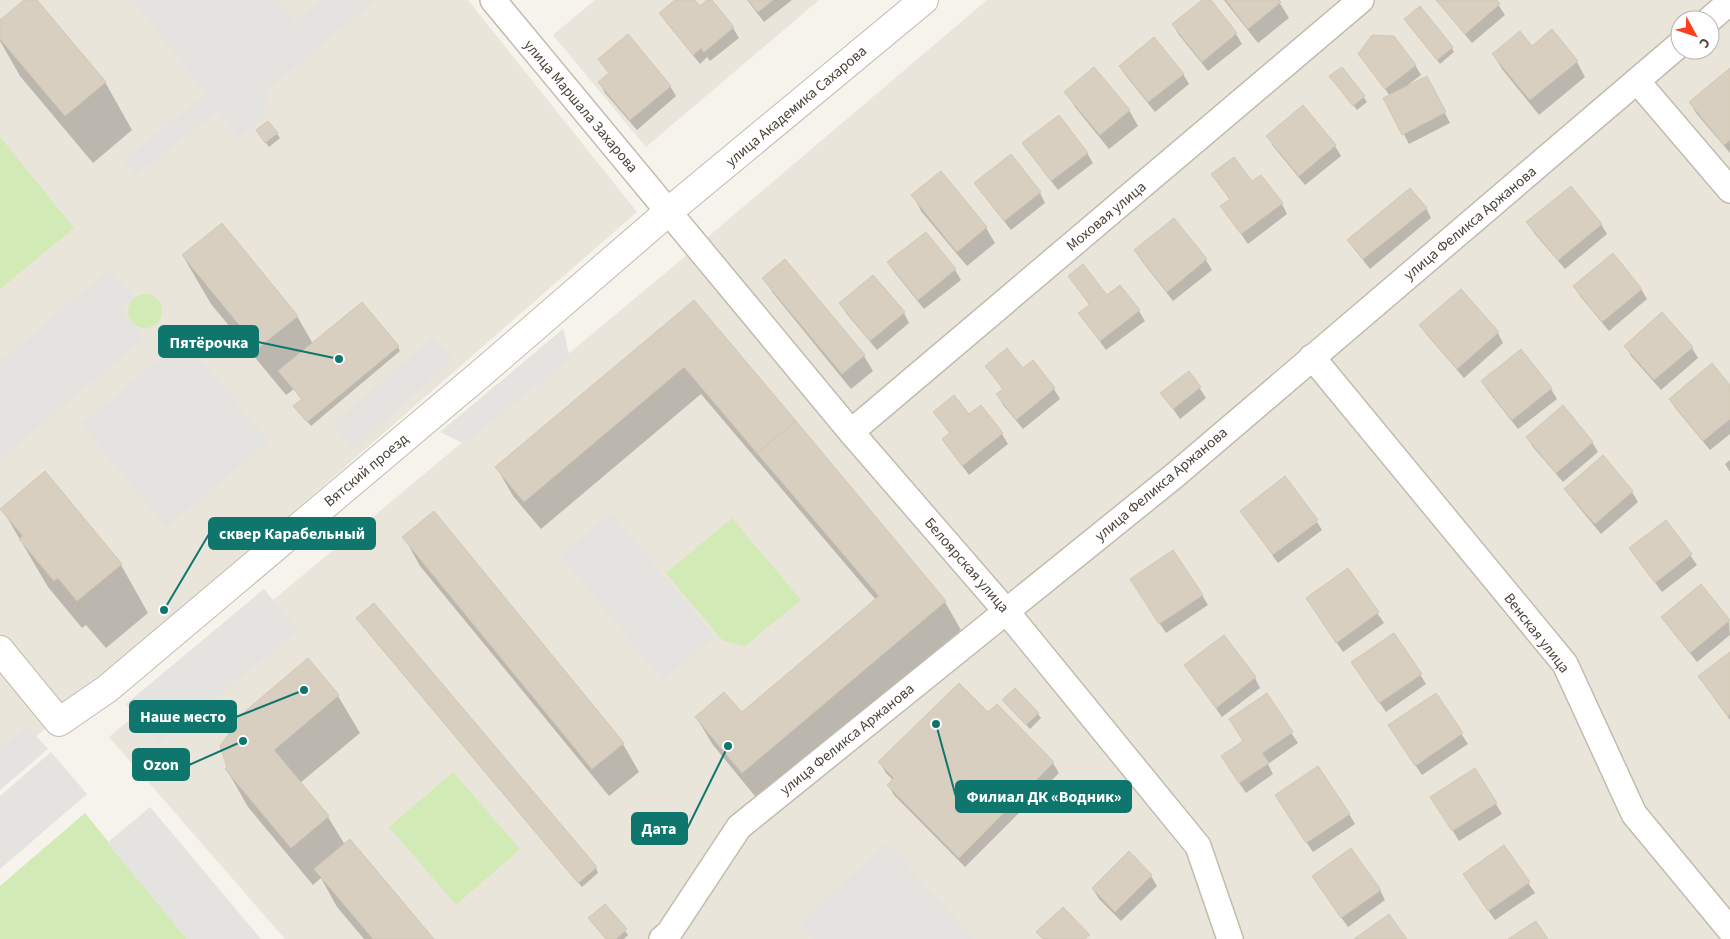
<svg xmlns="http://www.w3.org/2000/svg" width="1730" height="939" viewBox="0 0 1730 939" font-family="'Source Sans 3',sans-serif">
<rect width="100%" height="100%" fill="#f6f3ec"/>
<g fill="#eae5da" fill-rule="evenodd">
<path d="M0,0h468l169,212 -637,556z"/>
<path d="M595,0h224l-173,147 -93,-112z"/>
<path d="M987,0h743v939h-1445l-176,-202 560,-467zM1680,20h30v30h-30z"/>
</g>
<g fill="#d2eab5">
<path d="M0,137l74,91 -74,61z"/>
<circle cx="145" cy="311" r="17"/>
<path d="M732,518l69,82 -56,46 -22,-5 -57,-68z"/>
<path d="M453,772l67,77 -64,56 -67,-78z"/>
<path d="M85,813l102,126h-187v-53z"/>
</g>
<g fill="#e5e3e0">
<path d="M132,0h146l17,21 26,-21h56l-108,88 -6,30 -25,20 -20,-27 -83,65 -12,-16 83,-66z"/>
<path d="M110,269l24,28 -14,12 24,29 -144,121v-97z"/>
<path d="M563,329l7,29 -105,86 -25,-12z"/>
<path d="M432,338l22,20 -101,91 -21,-25z"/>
<path d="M184,339l85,103 -103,86 -85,-104z"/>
<path d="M611,513l103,124 -51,43 -103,-125z"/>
<path d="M264,589l34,41 -139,115 -33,-41z"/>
<path d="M27,726l21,23 -48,41v-42z"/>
<path d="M51,752l36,42 -87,75v-73z"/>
<path d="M150,807l111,132h-74l-80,-96z"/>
<path d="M887,843l87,96h-160l-14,-16z"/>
</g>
<g fill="#0003">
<path d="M26,0h10l69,82 27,48 -39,33 -73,-87 -20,-35v-19z"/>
<path d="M677,0h16l6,8 12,-8 22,28 6,10 -29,23 -3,-4 -7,7 -33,-41 -6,-10z"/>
<path d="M747,0h45l-28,22z"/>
<path d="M1204,0h5l27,34 6,10 -34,27 -29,-36 -6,-10z"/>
<path d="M1224,0h54l11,18 -31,25z"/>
<path d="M1436,0h59l10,15 -33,28z"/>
<path d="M1405,20l47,28 2,4 -14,12z"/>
<path d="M1532,47l45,15 8,15 -46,38 -37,-46 -9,-15z"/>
<path d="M1359,54l56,11 6,10 -13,10 24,3 18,35 -41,21 -24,-45 5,-3z"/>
<path d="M600,59l70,27 6,10 -39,34 -32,-37 -5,-10 10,-9z"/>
<path d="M1120,66l63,8 6,10 -34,28 -29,-36z"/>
<path d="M1342,68l25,34 -10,8 -23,-29z"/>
<path d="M1730,69v84l-34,-40 -6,-11z"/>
<path d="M1066,92l63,18 9,16 -29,23 -34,-42z"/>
<path d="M277,134l3,4 -11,9 -9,-12z"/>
<path d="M1268,136l67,10 6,10 -36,29 -32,-39z"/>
<path d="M1024,143l63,10 6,10 -35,27 -28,-37z"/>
<path d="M941,173l45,55 9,15 -28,23 -46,-55 -8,-16z"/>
<path d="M1213,175l39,8 30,21 5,10 -39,30 -26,-37 8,-7z"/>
<path d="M976,183l64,10 5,10 -34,27 -29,-37z"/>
<path d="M1426,208l5,10 -61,51 -15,-19 -6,-10z"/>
<path d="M1174,220l32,40 6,10 -39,31 -32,-41 -6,-10z"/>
<path d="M1528,223l73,1 6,10 -42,35 -31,-36z"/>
<path d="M925,233l30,37 6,10 -37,29 -29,-36 -6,-10z"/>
<path d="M183,256l114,60 16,28 85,3 2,4 -89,75 -13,-15 4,-11 -8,-11 -8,6 -75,-91z"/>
<path d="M785,261l79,95 9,15 -22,18 -78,-96 -9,-15z"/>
<path d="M1069,276l37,21 33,14 6,10 -39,29 -26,-36 10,-8z"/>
<path d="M1575,286l66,3 6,10 -38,32 -29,-35z"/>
<path d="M694,301l251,301 16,28 -202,171 -46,-56 -17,-28 46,-3 134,-114 -175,-206 -160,135 -28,-33 -16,-28z"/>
<path d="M840,303l64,10 5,10 -32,27 -31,-37z"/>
<path d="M1421,325l77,8 5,10 -39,35 -37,-43z"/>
<path d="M1626,346l66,2 6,10 -37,32 -30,-34z"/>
<path d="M1032,362l22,27 6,10 -37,30 -20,-24 -5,-10 5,-5 -16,-24 36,3z"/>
<path d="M1189,372l17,26 -26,21 -18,-26z"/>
<path d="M1482,381l69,8 6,10 -39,30 -30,-38z"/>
<path d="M1730,387v47l-20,16 -34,-41 -6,-10z"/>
<path d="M935,412l34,4 33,18 6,10 -39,31 -26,-35 7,-6z"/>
<path d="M1527,437l65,5 6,10 -35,30 -30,-35z"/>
<path d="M1603,457l29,35 6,10 -37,32 -29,-35 -6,-10z"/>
<path d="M1730,460v12l-5,-8z"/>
<path d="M45,473l76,92 27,48 -42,35 -20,-23 -4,3 -34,-41 -46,-78z"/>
<path d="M1241,511l75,8 -45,34z"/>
<path d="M1666,521l31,44 -35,27 -32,-43z"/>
<path d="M1317,522l5,8 -44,33 -6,-8z"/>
<path d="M404,537l219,207 16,28 -30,24 -189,-230z"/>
<path d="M1348,570l36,53 -41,29 -36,-53z"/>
<path d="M1701,586l28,35 1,14 -33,27 -28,-35 -6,-10z"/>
<path d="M1137,590l65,5 6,10 -42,28z"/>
<path d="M360,623l236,245 2,5 -16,14z"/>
<path d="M1730,653v67l-31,-43z"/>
<path d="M308,660l30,36 22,37 -60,50 28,34 17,28 88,94h-69l-27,-32 -16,-29 -8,7 -65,-78 -21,-37z"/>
<path d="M1185,665l70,13 5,10 -38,29z"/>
<path d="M1358,672l62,2 6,10 -40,28z"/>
<path d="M1266,695l32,48 -30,21 5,10 -27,19 -18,-26 16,-25z"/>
<path d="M1436,695l32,49 -46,31 -27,-40z"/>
<path d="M1004,700l34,14 3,4 -11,11z"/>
<path d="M997,706l56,57 6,10 -94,94 -71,-72 -6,-10 5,-5 -7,-7 -6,-10 108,-49z"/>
<path d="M1475,770l27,44 -43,27 -21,-34z"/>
<path d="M1282,806l67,8 6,10 -42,28z"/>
<path d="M1504,847l31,46 -40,27 -25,-36z"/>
<path d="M1151,876l6,10 -36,35 -22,-22 -6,-10z"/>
<path d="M1319,886l61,4 5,10 -37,27z"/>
<path d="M605,906l23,29 -4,4h-18l-16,-20z"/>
</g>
<g fill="#d8cfc1" stroke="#d3c7b4">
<path d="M24,0h13l69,82 -41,34 -65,-77v-19z"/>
<path d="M675,0h20l5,6 7,-6h5l22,27 -30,25 -3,-4 -8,7 -34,-42z"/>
<path d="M748,0h25l-15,12z"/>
<path d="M1202,0h9l26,33 -35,29 -30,-38z"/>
<path d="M1226,0h53l2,2 -33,27z"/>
<path d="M1436,0h61l3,4 -35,30z"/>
<path d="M1420,6l33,41 -16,13 -33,-41z"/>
<path d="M1552,29l26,32 -48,39 -38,-46 28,-23 12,15z"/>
<path d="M628,34l43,52 -41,34 -32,-38 11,-9 -11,-14z"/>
<path d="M1372,35l22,1 22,29 -31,24 -27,-35z"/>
<path d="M1154,37l30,37 -36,28 -29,-36z"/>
<path d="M1094,67l36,43 -30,25 -36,-43z"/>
<path d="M1342,67l23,29 -12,10 -24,-30z"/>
<path d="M1730,68v72l-6,5 -35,-43z"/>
<path d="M1427,76l19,36 -44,23 -19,-37z"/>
<path d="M1303,105l33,40 -37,31 -33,-40z"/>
<path d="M1059,115l29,38 -37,28 -29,-38z"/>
<path d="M268,121l10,12 -13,10 -9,-13z"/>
<path d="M1011,154l30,38 -37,29 -30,-38z"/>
<path d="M1234,157l18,24 9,-6 22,28 -42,31 -21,-28 10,-7 -19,-25z"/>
<path d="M941,171l46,56 -30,25 -46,-57z"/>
<path d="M1571,186l31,38 -44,36 -32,-38z"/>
<path d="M1410,188l17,20 -64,51 -16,-19z"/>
<path d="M1174,218l33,41 -40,33 -33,-42z"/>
<path d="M222,223l76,93 -40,32 -76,-93z"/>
<path d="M926,232l30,37 -38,31 -31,-38z"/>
<path d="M1613,253l29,36 -40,33 -29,-36z"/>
<path d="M785,259l80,96 -23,19 -80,-96z"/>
<path d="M1083,264l24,31 13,-10 20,25 -40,31 -22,-28 12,-8 -22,-29z"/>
<path d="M873,275l32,37 -35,29 -31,-38z"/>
<path d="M1461,289l38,43 -42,37 -38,-44z"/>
<path d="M694,300l102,121 -39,32 -73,-86 -160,135 -29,-35z"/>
<path d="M362,302l37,44 -92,76 -14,-16 9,-7 -24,-28z"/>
<path d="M1662,312l31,35 -39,33 -30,-34z"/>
<path d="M1007,348l16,20 10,-8 22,28 -39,32 -20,-26 7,-5 -18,-23z"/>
<path d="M1521,349l31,39 -40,32 -31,-39z"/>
<path d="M1712,363l18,22v34l-27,22 -34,-42z"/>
<path d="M1189,371l12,16 -28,22 -13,-16z"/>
<path d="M954,395l15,19 12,-9 22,28 -41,33 -20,-27 8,-6 -17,-21z"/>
<path d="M1563,405l30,37 -37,31 -30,-36z"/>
<path d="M796,421l150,180 -204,172 -47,-56 29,-25 18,20 137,-116 -122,-143z"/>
<path d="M1603,455l30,36 -38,33 -31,-35z"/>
<path d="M45,471l77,93 -45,37 -19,-23 -4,3 -35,-42 4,-3 -23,-27z"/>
<path d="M1285,476l33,44 -46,34 -32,-43z"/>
<path d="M434,511l190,232 -32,26 -190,-232z"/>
<path d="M1666,520l26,34 -37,29 -26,-35z"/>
<path d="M1173,550l30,45 -44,29 -29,-45z"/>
<path d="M1348,568l31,44 -43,31 -30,-45z"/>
<path d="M1701,584l29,36 -40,33 -29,-36z"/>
<path d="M374,603l223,264 -19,16 -222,-265z"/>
<path d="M1394,633l28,41 -43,29 -28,-41z"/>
<path d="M1224,635l32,42 -40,31 -32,-43z"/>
<path d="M1730,652v62l-2,2 -30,-40z"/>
<path d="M308,658l31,37 -65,55 55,66 -38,32 -66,-79 2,-2 -7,-21 13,-18 -3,-4z"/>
<path d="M959,683l29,29 9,-8 57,58 -95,96 -72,-73 7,-7 -16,-16z"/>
<path d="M1015,688l24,25 -13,12 -24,-25z"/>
<path d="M1267,693l26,39 -31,21 7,10 -30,20 -18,-27 22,-15 -14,-22z"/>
<path d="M1436,693l27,40 -48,33 -27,-41z"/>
<path d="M1318,766l32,48 -44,29 -31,-48z"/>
<path d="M1475,768l22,35 -45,28 -22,-34z"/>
<path d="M350,839l84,100h-61l-59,-70z"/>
<path d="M1504,845l26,37 -42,29 -25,-37z"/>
<path d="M1351,848l30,42 -40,28 -29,-42z"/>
<path d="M1129,851l23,24 -37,37 -23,-24z"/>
<path d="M605,904l22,25 -11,10h-10l-18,-21z"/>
<path d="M1063,907l27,28 -5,4h-42l-7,-7z"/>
<path d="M1389,914l18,25h-53z"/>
<path d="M1536,921l12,18h-40z"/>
</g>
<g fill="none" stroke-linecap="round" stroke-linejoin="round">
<defs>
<g id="minor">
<path d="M493,0l358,432 155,179 192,235 32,93"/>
<path d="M1709,20l21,-18"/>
<path d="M1637,81l93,109"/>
<path d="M1312,357l253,307 69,150 96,116"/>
<path d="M851,432l510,-432"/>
<path d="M662,939l7,-6 70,-106 435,-351 506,-432"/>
</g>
<path id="tertiary" d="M0,650l59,72 48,-33 377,-318 184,-159 256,-212"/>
</defs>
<use href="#minor" stroke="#c2bbae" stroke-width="28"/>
<use href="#tertiary" stroke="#c2bbae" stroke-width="30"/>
<use href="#minor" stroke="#fff" stroke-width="25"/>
<use href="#tertiary" stroke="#fff" stroke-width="28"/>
</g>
<g text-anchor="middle" stroke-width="4" stroke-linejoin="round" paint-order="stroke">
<g font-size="15" fill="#4b4439" stroke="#fff">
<text transform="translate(581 106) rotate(50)" y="5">улица Маршала Захарова</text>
<text transform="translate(796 106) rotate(-40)" y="5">улица Академика Сахарова</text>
<text transform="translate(1106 216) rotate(-40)" y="5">Моховая улица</text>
<text transform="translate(1470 223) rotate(-40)" y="5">улица Феликса Аржанова</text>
<text transform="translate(366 470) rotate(-40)" y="5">Вятский проезд</text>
<text transform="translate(1161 484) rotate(-40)" y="5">улица Феликса Аржанова</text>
<text transform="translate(967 565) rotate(49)" y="5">Белоярская улица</text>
<text transform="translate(1537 633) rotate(52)" y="5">Венская улица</text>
<text transform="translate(847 739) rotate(-39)" y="5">улица Феликса Аржанова</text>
</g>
</g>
<path fill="none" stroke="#0f766e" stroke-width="2" d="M339 359L258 342M164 610L209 534M304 690L236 717M243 741L189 765M936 724L956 797M728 746L687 829"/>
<g fill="#0f766e" stroke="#fff" stroke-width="2">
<circle cx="339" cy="359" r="5"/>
<circle cx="164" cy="610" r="5"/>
<circle cx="304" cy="690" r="5"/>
<circle cx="243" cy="741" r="5"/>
<circle cx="936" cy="724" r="5"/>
<circle cx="728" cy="746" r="5"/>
</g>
<g fill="#0f766e" stroke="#0f766e" stroke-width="2">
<rect x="159" y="326" width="99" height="31" rx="5"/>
<rect x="209" y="518" width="166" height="31" rx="5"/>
<rect x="130" y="701" width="106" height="31" rx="5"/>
<rect x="133" y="749" width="56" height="31" rx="5"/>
<rect x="956" y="781" width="175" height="31" rx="5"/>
<rect x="632" y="813" width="55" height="31" rx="5"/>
</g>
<g font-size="16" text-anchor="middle" font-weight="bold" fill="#fff">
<text x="209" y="348">Пятёрочка</text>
<text x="292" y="539">сквер Карабельный</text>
<text x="183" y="722">Наше место</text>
<text x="161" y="770">Ozon</text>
<text x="1044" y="802">Филиал ДК «Водник»</text>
<text x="659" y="834">Дата</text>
</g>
<g transform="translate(1695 35) rotate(130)"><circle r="24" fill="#ffffff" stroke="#b7b4b0"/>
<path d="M0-4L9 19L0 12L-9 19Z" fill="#fc3f1d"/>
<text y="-8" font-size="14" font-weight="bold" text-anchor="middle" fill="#4b4439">С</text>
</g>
</svg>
